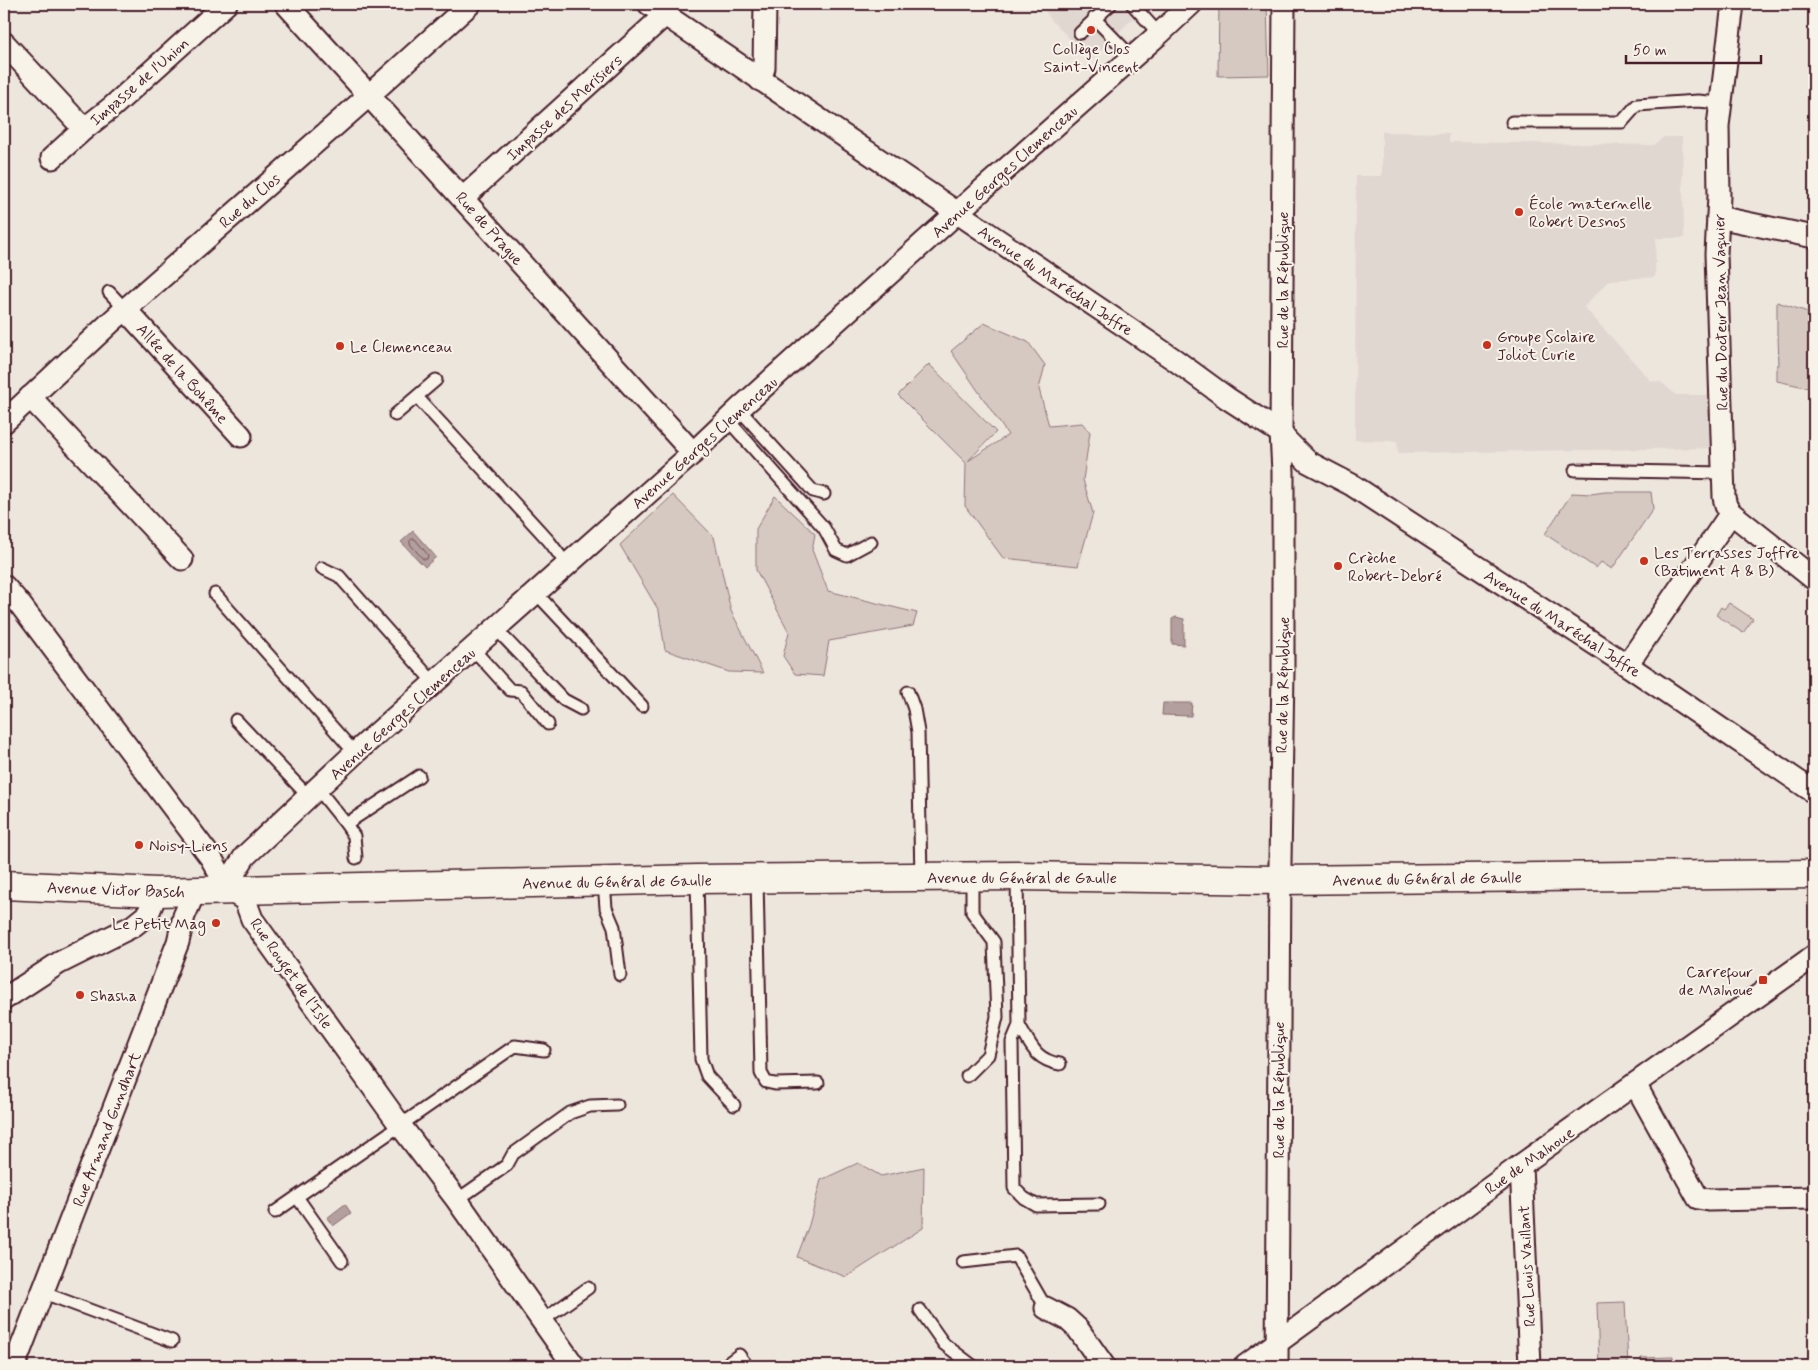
<svg xmlns="http://www.w3.org/2000/svg" width="1818" height="1370" viewBox="0 0 1818 1370" font-family="Mynerve,sans-serif">
<rect width="100%" height="100%" fill="#ece6dd"/>
<filter id="ink" filterUnits="userSpaceOnUse"><feTurbulence type="fractalNoise" baseFrequency=".02" numOctaves="2"/><feDisplacementMap in="SourceGraphic" scale="10" xChannelSelector="R" yChannelSelector="G"/><feConvolveMatrix kernelMatrix="1 2 1 2 8 2 1 2 1" color-interpolation-filters="sRGB"/></filter>
<g filter="url(#ink)">
<g fill="#e0d7d0">
<path d="M1040,4h107l-56,56 -38,-38z"/>
<path d="M1382,132l67,1v9l205,3 10,-8h18l2,101h-28l-1,39 -46,3 -25,27 67,74 10,1 15,13h37l2,53 -317,5 -1,-12 -42,-1 1,-264h26z"/>
</g>
<g fill="#d5c9c2" stroke="#907476">
<path d="M1219,4h48l2,71 -51,1z"/>
<path d="M1777,302l37,12v75l-37,-8v-16h2l-1,-29 -1,-1z"/>
<path d="M984,323l44,19 17,23 -6,24 10,37 33,-3 8,9 -7,48 10,33 -15,53 -75,-8 -38,-52 1,-43 -68,-68 31,-31 67,68 -28,29 40,-26 -57,-84z"/>
<path d="M1605,492h46l2,17 -41,60 -11,-7 -5,6 -51,-34 27,-41 19,1z"/>
<path d="M673,495l41,42 17,74 32,62 -34,-1 -64,-22 -6,-39 -39,-66z"/>
<path d="M775,496l40,38 -3,16 16,41 89,22 -4,13 -84,15 -6,35 -28,-2 -12,-18 6,-24 -33,-62v-41z"/>
<path d="M1729,603l24,16 -10,14 -27,-18 5,-8 3,2z"/>
<path d="M858,1163l23,13 43,-9 -1,61 -77,49 -49,-20 12,-32 12,-45z"/>
<path d="M1625,1302l3,64h-29l-2,-63z"/>
<path d="M1673,1357v9h-32v-8z"/>
</g>
<g fill="#b39f9d" stroke="#896c6f">
<path d="M413,531l23,26 -11,10 -24,-25z"/>
<path d="M1176,617l8,2v26l-12,-1v-25z"/>
<path d="M1163,703h29l-1,13 -29,-1z"/>
<path d="M345,1204l6,9 -18,13 -6,-8z"/>
</g>
<g fill="none" stroke-linecap="round" stroke-linejoin="round">
<path stroke="#745259" stroke-width="1" d="M412,539h3l13,16 -1,4h-4l-13,-15v-3z"/>
<defs>
<g id="service">
<path d="M1132,4l27,30"/>
<path d="M1094,18l38,39"/>
<path d="M1080,33l31,-29"/>
<path d="M1512,122h110l15,-17 61,-4 22,2"/>
<path d="M109,292l16,17"/>
<path d="M417,397l132,144 18,24"/>
<path d="M739,409l74,82 11,3"/>
<path d="M395,415l41,-35"/>
<path d="M728,420l96,108 12,22 11,5 24,-13"/>
<path d="M1575,470l148,3"/>
<path d="M322,568l17,8 95,107"/>
<path d="M536,593l106,113"/>
<path d="M215,594l140,159"/>
<path d="M496,629l68,71 17,9"/>
<path d="M473,649l37,41 11,1 27,33"/>
<path d="M908,692l6,17 4,23 3,145"/>
<path d="M236,720l73,77"/>
<path d="M318,789l28,35 8,12 2,22"/>
<path d="M346,824l73,-48"/>
<path d="M1017,876l2,149 -7,17 2,146 10,10 12,7 63,-1"/>
<path d="M757,878l4,195 5,9 9,2 43,-1"/>
<path d="M697,879l4,180 6,17 27,29"/>
<path d="M604,882l2,26 8,19 6,48"/>
<path d="M1019,1025c12,20 16,35 41,39"/>
<path d="M967,1076l21,-21 9,-38 -3,-75 -22,-30v-36"/>
<path d="M297,1197l45,64"/>
<path d="M457,1200l50,-35 6,-11 57,-41 20,-7 27,-1"/>
<path d="M275,1212l240,-166 29,4"/>
<path d="M963,1262l53,-6 30,52"/>
<path d="M44,1293l128,48"/>
<path d="M920,1310l24,34 29,22"/>
<path d="M542,1321l46,-33"/>
<path d="M724,1366l15,-11 8,11"/>
</g>
<g id="minor">
<path d="M286,4l407,449"/>
<path d="M649,4l526,356 52,38 54,35 6,8 21,21 44,23 275,180 187,127"/>
<path d="M1733,4l-15,122 1,70 -3,58 8,243 2,9 5,7 83,66"/>
<path d="M4,43l80,86"/>
<path d="M760,80l4,-12 1,-64"/>
<path d="M52,158l32,-29 28,-22 114,-103"/>
<path d="M463,198l202,-183"/>
<path d="M1718,217l96,20"/>
<path d="M125,309l116,127"/>
<path d="M30,397l152,162"/>
<path d="M4,422l108,-101 245,-215 113,-102"/>
<path d="M4,586l15,17 192,255 18,32 16,10 7,19 148,206 57,75 117,166"/>
<path d="M1627,665l104,-152"/>
<path d="M229,890l7,-20 9,-14 110,-103 338,-300 46,-44 241,-217 179,-158 32,-30"/>
<path d="M4,999l55,-36 74,-37 15,-12 9,-22"/>
<path d="M1635,1084l63,114 11,2 105,-2"/>
<path d="M1521,1165l9,201"/>
<path d="M1046,1308l21,11 11,10 26,37"/>
<path d="M14,1366l164,-424 6,-26 11,-25"/>
<path d="M1245,1366l276,-201 293,-209"/>
<path d="M1277,1366l3,-503 3,-193v-198l-2,-39 3,-429"/>
</g>
<path id="tertiary" d="M4,885l153,7 540,-13 320,-3 263,4 534,-6"/>
</defs>
<use href="#service" stroke="#4a1f2b" stroke-width="15"/>
<use href="#minor" stroke="#4a1f2b" stroke-width="25"/>
<use href="#tertiary" stroke="#4a1f2b" stroke-width="31"/>
<use href="#service" stroke="#f7f3e8" stroke-width="11"/>
<use href="#minor" stroke="#f7f3e8" stroke-width="21"/>
<use href="#tertiary" stroke="#f7f3e8" stroke-width="28"/>
</g>
</g>
<g fill="#c8321e" stroke="#f7f3e8" stroke-width="2">
<circle cx="1091" cy="30" r="5"/>
<circle cx="1519" cy="212" r="5"/>
<circle cx="1487" cy="345" r="5"/>
<circle cx="340" cy="346" r="5"/>
<circle cx="1644" cy="561" r="5"/>
<circle cx="1338" cy="566" r="5"/>
<circle cx="139" cy="845" r="5"/>
<circle cx="216" cy="923" r="5"/>
<rect x="1758" y="975" width="10" height="10" rx="2.5"/>
<circle cx="80" cy="995" r="5"/>
</g>
<g text-anchor="middle" stroke-width="4" stroke-linejoin="round" paint-order="stroke">
<g font-size="16" fill="#4a1f2b" stroke="#f7f3e8" text-anchor="start">
<text x="1091" y="54" text-anchor="middle">Collège Clos<tspan x="1091" dy="18">Saint-Vincent</tspan></text>
<text x="1529" y="209">École maternelle<tspan x="1529" dy="18">Robert Desnos</tspan></text>
<text x="1497" y="342">Groupe Scolaire<tspan x="1497" dy="18">Joliot Curie</tspan></text>
<text x="350" y="352">Le Clemenceau</text>
<text x="1654" y="558">Les Terrasses Joffre<tspan x="1654" dy="18">(Batiment A &amp; B)</tspan></text>
<text x="1348" y="563">Crèche<tspan x="1348" dy="18">Robert-Debré</tspan></text>
<text x="149" y="851">Noisy-Liens</text>
<text x="206" y="929" text-anchor="end">Le Petit Mag</text>
<text x="1753" y="977" text-anchor="end">Carrefour<tspan x="1753" dy="18">de Malnoue</tspan></text>
<text x="90" y="1001">Shasha</text>
</g>
<g font-size="16" fill="#4a1f2b" stroke="#f7f3e8">
<text transform="translate(139 81) rotate(-41)" y="6">Impasse de l'Union</text>
<text transform="translate(564 107) rotate(-42)" y="6">Impasse des Merisiers</text>
<text transform="translate(1004 171) rotate(-42)" y="6">Avenue Georges Clemenceau</text>
<text transform="translate(249 200) rotate(-41)" y="6">Rue du Clos</text>
<text transform="translate(490 228) rotate(48)" y="6">Rue de Prague</text>
<text transform="translate(1056 280) rotate(34)" y="6">Avenue du Maréchal Joffre</text>
<text transform="translate(1282 280) rotate(-90)" y="6">Rue de la République</text>
<text transform="translate(1720 312) rotate(-91)" y="6">Rue du Docteur Jean Vaquier</text>
<text transform="translate(183 373) rotate(48)" y="6">Allée de la Bohême</text>
<text transform="translate(704 442) rotate(-42)" y="6">Avenue Georges Clemenceau</text>
<text transform="translate(1563 623) rotate(33)" y="6">Avenue du Maréchal Joffre</text>
<text transform="translate(1282 685) rotate(-89)" y="6">Rue de la République</text>
<text transform="translate(402 713) rotate(-42)" y="6">Avenue Georges Clemenceau</text>
<text x="1022" y="883">Avenue du Général de Gaulle</text>
<text transform="translate(1427 878) rotate(-1)" y="6">Avenue du Général de Gaulle</text>
<text transform="translate(617 881) rotate(-1)" y="6">Avenue du Général de Gaulle</text>
<text transform="translate(116 889) rotate(2)" y="6">Avenue Victor Basch</text>
<text transform="translate(292 973) rotate(55)" y="6">Rue Rouget de l'Isle</text>
<text transform="translate(1278 1090) rotate(-90)" y="6">Rue de la République</text>
<text transform="translate(106 1129) rotate(-69)" y="6">Rue Armand Gundhart</text>
<text transform="translate(1529 1160) rotate(-35)" y="6">Rue de Malnoue</text>
<text transform="translate(1526 1266) rotate(-93)" y="6">Rue Louis Vaillant</text>
</g>
</g>
<rect width="1818" height="1370" fill="none" stroke="#f7f3e8" stroke-width="20"/>
<rect x="10" y="10" width="1798" height="1350" fill="none" stroke="#4a1f2b" stroke-width="2" filter="url(#ink)"/>
<path d="M1626 55v8h135v-8" fill="none" stroke="#4a1f2b" stroke-width="2.5"/>
<text x="1633" y="55" font-size="15" fill="#4a1f2b" stroke="#f7f3e8" stroke-width="4" paint-order="stroke">50 m</text>
</svg>
